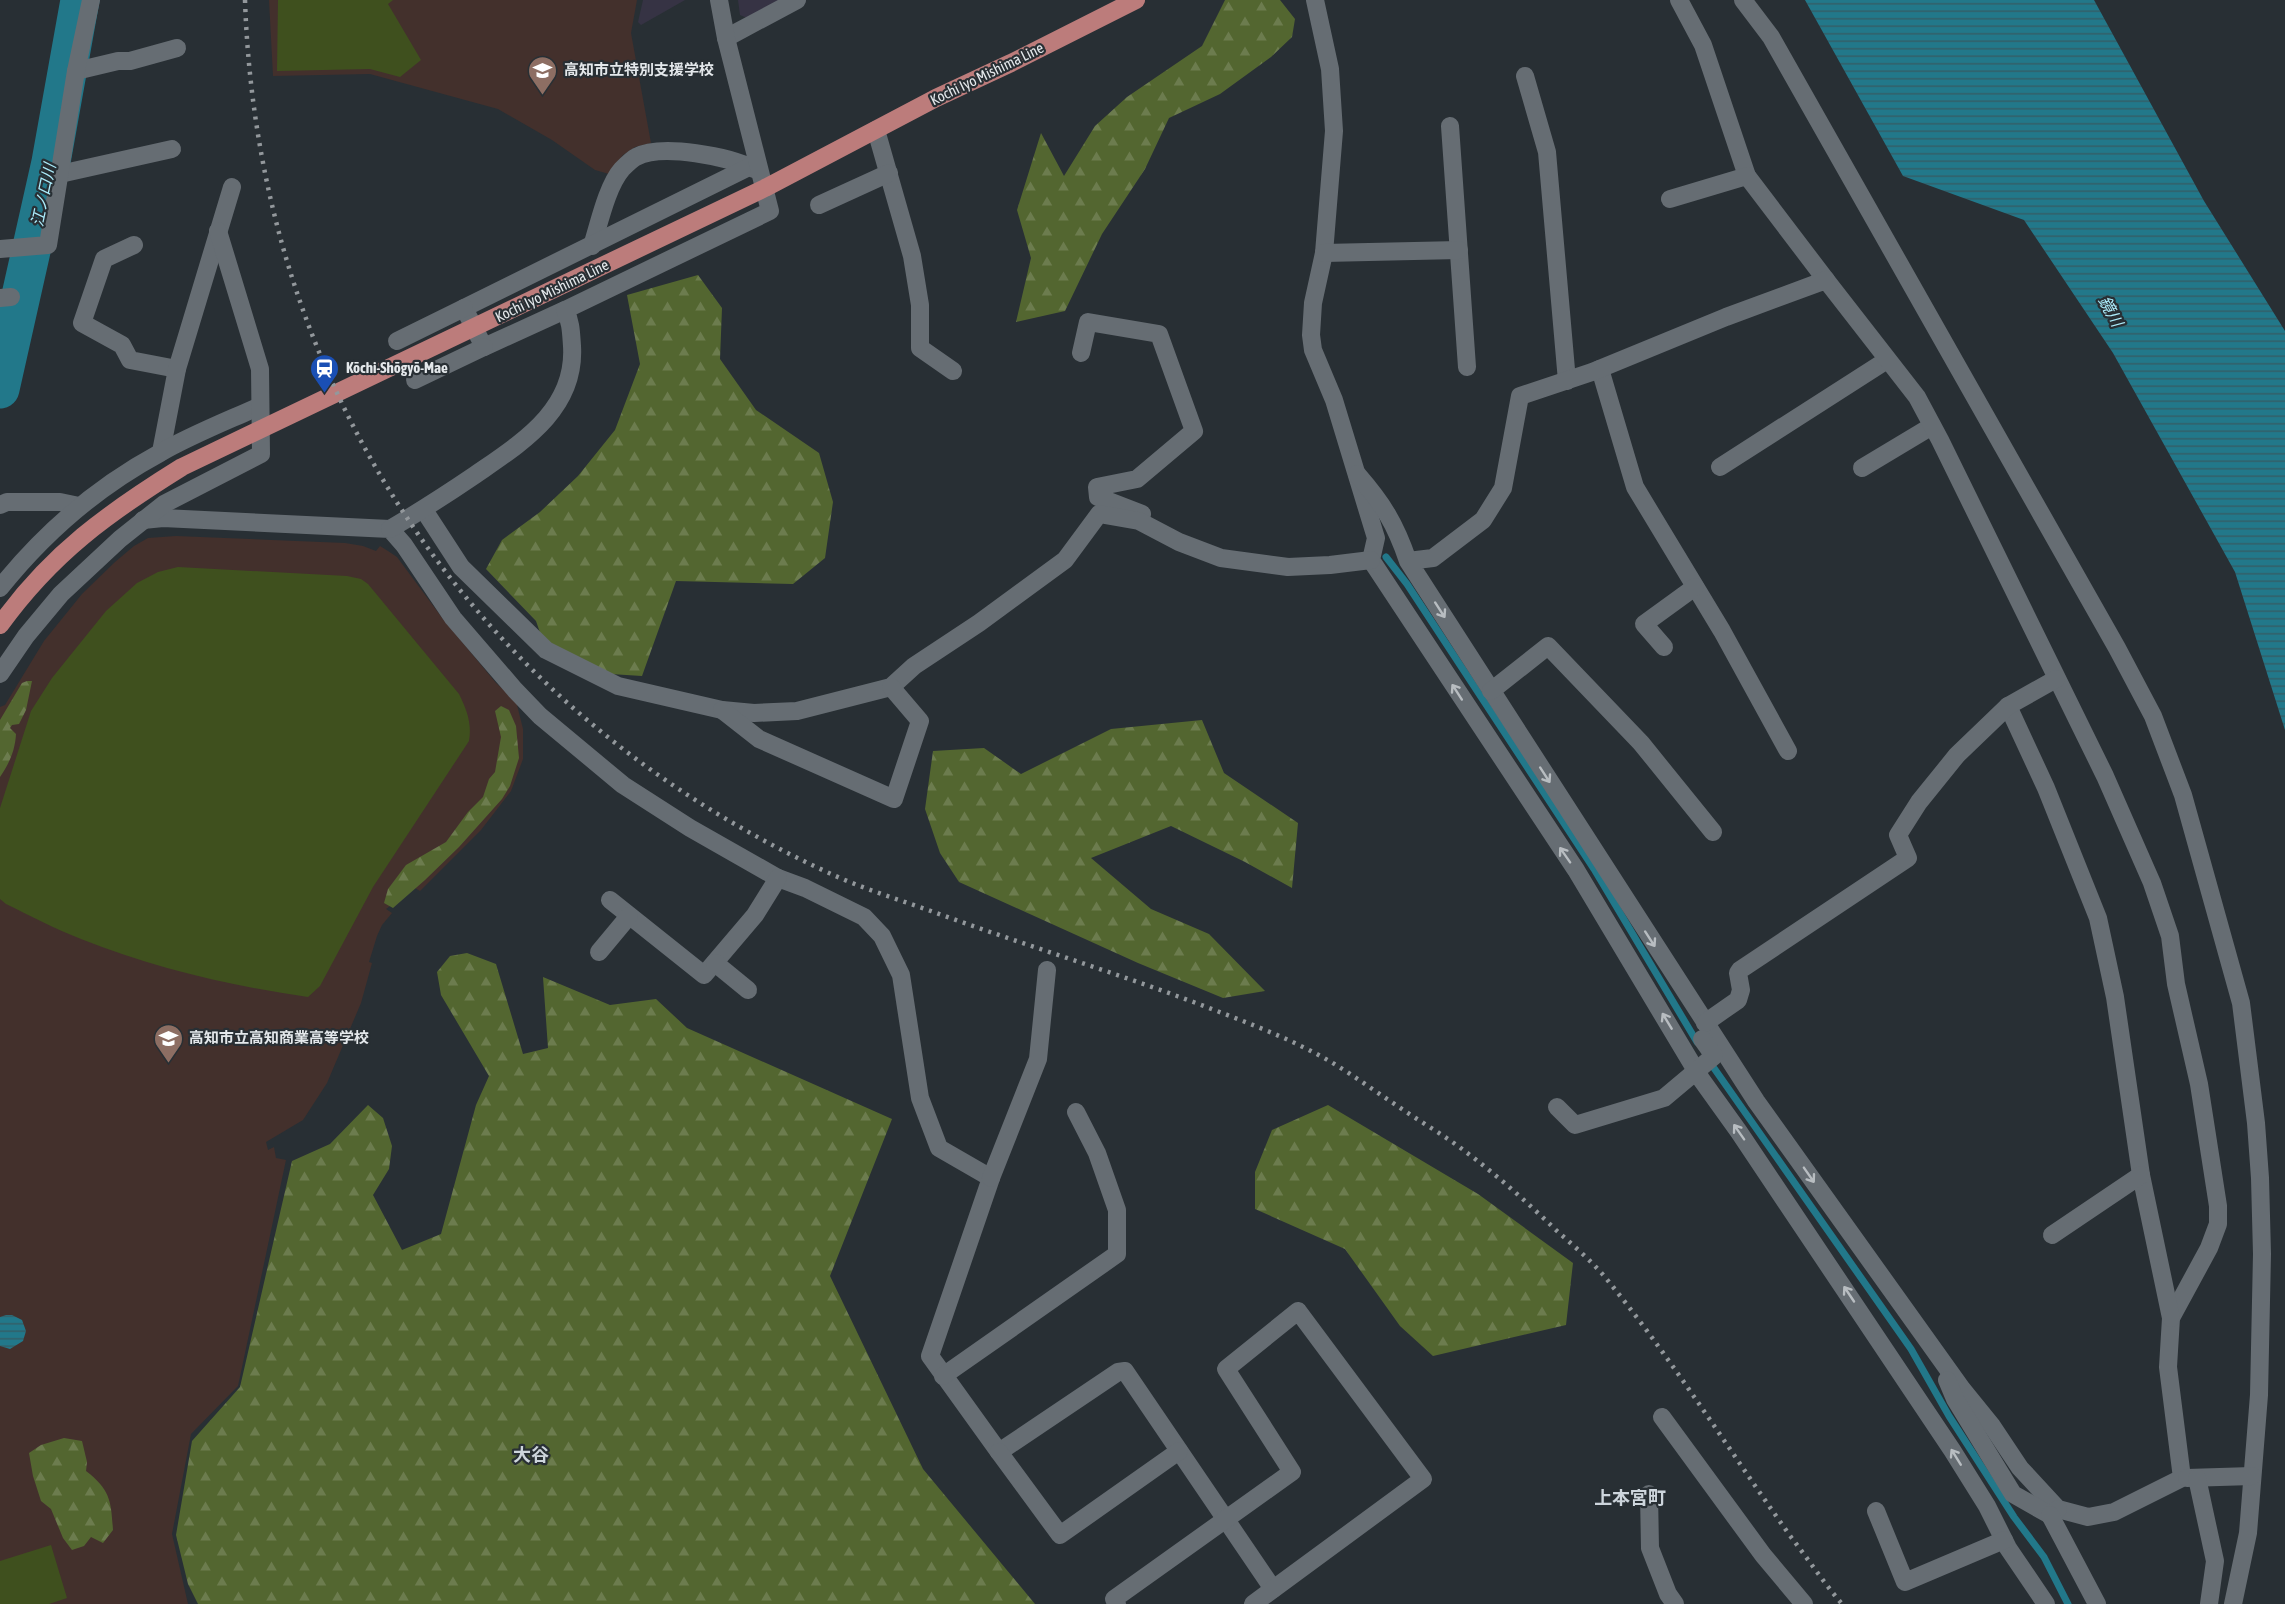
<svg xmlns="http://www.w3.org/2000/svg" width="2285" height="1604" viewBox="0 0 2285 1604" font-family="'Asap Condensed','Noto Sans JP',sans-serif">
<defs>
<pattern id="forest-firs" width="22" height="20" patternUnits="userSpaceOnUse" patternTransform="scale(1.5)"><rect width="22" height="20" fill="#536630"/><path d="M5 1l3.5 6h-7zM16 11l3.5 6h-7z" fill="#6c7c4e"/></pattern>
<pattern id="water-rules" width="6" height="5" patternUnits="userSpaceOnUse" patternTransform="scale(1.5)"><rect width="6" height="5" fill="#22788a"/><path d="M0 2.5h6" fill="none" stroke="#335f68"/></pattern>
</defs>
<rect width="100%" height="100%" fill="#282f34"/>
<g fill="#363344">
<path d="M643,0h42l-44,25 -3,-3z"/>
<path d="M738,0h41l-32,18 -7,-3z"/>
</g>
<g fill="#43302c">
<path d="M269,0h368l-6,33 20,110 -16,4 -12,8 -14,19 -14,-4 -43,-30 -54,-31 -128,-35 -97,2z"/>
<path d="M176,536l169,7 18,3 13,5 4,-5 8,5 9,6 46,62 53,64 20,18 7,28v30l-12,32 -30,39 -61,61 -5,-3 -29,21 6,4 -10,12 -5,11 -8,26 3,1 -11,40 -34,80 -24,37 -37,22 2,8 6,-3 2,11 10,2 -48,226 -47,48 -19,100 16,70h-188v-897l5,-2 39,-64 38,-47 33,-32 19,-16 14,-8z"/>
</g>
<g fill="url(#forest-firs)">
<path d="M1225,0h55l15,19 -3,18 -21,20 -51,37 -51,24 -24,51 -43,65 -37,77 -49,11 15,-64 -14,-48 24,-77 23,43 31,-50 32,-29 75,-51z"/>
<path d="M698,275l24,33 -2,51 36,51 63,43 14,49 -8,56 -32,26 -117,-3 -34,95 -63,-4 -33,-22 -10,-29 -50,-52 16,-29 38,-28 38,-36 37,-46 25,-66 -13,-69z"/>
<path d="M27,681h5l-6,29 -7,14 -7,1 -2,3 6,6c-1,17 -7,30 -16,43v-57l22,-37z"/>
<path d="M501,706l8,4 7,16 3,32 -9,28 -8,13 -43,48 -34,33 -32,28 -9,-5 4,-14 18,-24 40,-23 22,-30 15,-15 6,-18 6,-7 6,-35 -6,-26z"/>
<path d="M1202,720l22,53 74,50 -6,65 -47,-26 -74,-36 -80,32 60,51 58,25 56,57 -42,7 -85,-35 -179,-81 -19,-29 -15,-44 8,-58 51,-3 37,26 90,-45z"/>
<path d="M467,953l29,11 27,90 25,-6 -5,-71 67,28 46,-6 31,29 205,91 -62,157 93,193 112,135h-837l-10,-20 -12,-49 16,-94 48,-54 52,-226 38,-17 38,-39 15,13 9,28 -3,23 -16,26 29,55 39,-16 35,-129 13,-29 -48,-81 -4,-23 13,-16z"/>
<path d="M1328,1105l150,89 95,69 -7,62 -133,31 -33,-30 -55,-77 -90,-40v-37l17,-42z"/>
<path d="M64,1438l18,3 5,21 -1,9c25,19 25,31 27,59l-10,13 -12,-6 -7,9 -12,4 -9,-12 -12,-29 -10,-8 -8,-25 -4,-23 12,-8z"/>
</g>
<g fill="#3f501e">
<path d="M278,0h115l-5,4 33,56 -21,17 -30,-8 -93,2z"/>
<path d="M178,567l169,9 14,3 7,5 91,110c8,16 13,30 10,47l-96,146 -53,99 -12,11c-76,-11 -155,-29 -227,-58 -26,-10 -50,-23 -75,-35l-6,-5v-91l31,-97 21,-33 54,-67 31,-28 21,-11z"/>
<path d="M51,1545l16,53 -18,6h-49v-43z"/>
</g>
<g fill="url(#water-rules)">
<path d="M1805,0h289l110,201 81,130v399l-50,-158 -122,-219 -89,-133 -121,-44z"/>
<path d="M6,1315h6l10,5 4,11 -3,10 -13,8 -10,-3v-29z"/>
</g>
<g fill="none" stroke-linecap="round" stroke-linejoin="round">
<g stroke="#22788a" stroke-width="7">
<path d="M1386,557l21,27 187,285 103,173"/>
<path d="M1709,1061l202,288 38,67 65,101 30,40 24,47"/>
</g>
<path stroke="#22788a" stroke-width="39" d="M0,389l51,-227 29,-162"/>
<g stroke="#666d73" stroke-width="18">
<path d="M1315,0l15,69 4,62 -10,122 -11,50 -2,32 2,15 21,50 42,138 -5,22 205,310 125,209 38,53 213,318 35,56 21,42 38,56"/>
<path d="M1679,0l24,45 44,131"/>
<path d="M1743,0l28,37 346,611 36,68 30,79 58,208 15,120 4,55 2,76 -3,141 -11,138 -15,71"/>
<path d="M726,38l71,-38"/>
<path d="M76,71l42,-10h12l47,-13"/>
<path d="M1525,76l22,76 20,229"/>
<path d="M1450,126l17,241"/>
<path d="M876,130l36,126 8,49v43l33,23"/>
<path d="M60,174l112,-25"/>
<path d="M1670,199l77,-23 79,104"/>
<path d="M819,205l70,-32"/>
<path d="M134,245l-30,14 -22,64 40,22 8,15 47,9"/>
<path d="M592,246c7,-22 15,-60 30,-77 4,-4 10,-10 14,-12 26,-14 94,0 118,12"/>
<path d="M0,249l48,-4 28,-174 15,-71"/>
<path d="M1324,253l135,-3"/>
<path d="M0,298l11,-1"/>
<path d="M565,310l-81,37 -20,-39 285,-141"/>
<path d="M397,341l67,-33"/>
<path d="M1081,353l7,-31 71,12 35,97 -57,48 -40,8 1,10 44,17"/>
<path d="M1600,369l35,118 87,144 66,120"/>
<path d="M415,380l69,-33"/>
<path d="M161,452l16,-83 55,-182"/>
<path d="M1720,467l167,-107"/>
<path d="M1862,468l70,-42"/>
<path d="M1357,474c26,30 38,49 51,87l348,540 206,288 30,37 28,42 38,41 30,8 26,-5 68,-34 -14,-111 3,-49 38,-70 9,-24v-18l-19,-122 -23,-100 -6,-48 -18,-53 -47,-107 -165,-336 -23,-43 -91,-117 -100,37 -134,55 -72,24 -17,92 -20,32 -50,38 -25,3"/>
<path d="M0,505l7,-3h53l19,4"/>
<path d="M424,510l37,57 85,83 72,36 104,24 32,3 43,-2 94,-24 23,-21 65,-43 86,-63 34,-46 40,7 40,21 42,16 67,9 42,-2 41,-5"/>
<path d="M143,520l20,-2 227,11 14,16 49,73 62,72 25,26 83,69 67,43 88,50 27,10 59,29 18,19 19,39 19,123 19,50 52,30 -61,178 69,96 119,-80 7,-1 148,218"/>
<path d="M390,529c29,-17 57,-35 85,-54 46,-32 101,-65 97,-129 -1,-14 -1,-24 -7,-36l205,-99 -44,-173 -7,-38"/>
<path d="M0,588c44,-55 97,-101 160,-135 31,-18 67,-32 100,-47"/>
<path d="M1664,647l-20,-23 51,-37"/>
<path d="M0,674l26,-38 35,-42 59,-55 44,-35 97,-50 -1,-85 -42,-138"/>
<path d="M1491,691l57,-45 93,97 72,89"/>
<path d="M2008,706l38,82 52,130 17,79 26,178 30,143"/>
<path d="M722,710l37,29 135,60 26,-78 -29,-34"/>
<path d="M610,900l94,75 51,-60 23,-37"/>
<path d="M599,952l30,-36"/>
<path d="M715,963l33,27"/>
<path d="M1705,1023l33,-23 3,-10 -3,-17 2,-3 168,-112 -10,-23 21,-33 38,-47 51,-49 48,-27"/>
<path d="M1557,1107l18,18 89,-27 50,-42 -12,-17"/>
<path d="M991,1178l47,-119 9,-89"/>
<path d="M2052,1235l89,-60"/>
<path d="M943,1376l174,-122v-44l-20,-57 -21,-41"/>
<path d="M1947,1380l8,19 58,95 37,21 8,-6"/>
<path d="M1662,1417l101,138 41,49"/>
<path d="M999,1452l61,83 119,-84"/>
<path d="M2187,1478l65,-2"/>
<path d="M2197,1478l18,83 -6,43"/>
<path d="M1649,1494l1,54 18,46 7,10"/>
<path d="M1876,1511l29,71 99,-42"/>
<path d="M2050,1515l47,89"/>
<path d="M1117,1604l-3,-5 178,-127 -66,-103 72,-58 125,168 -170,125"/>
</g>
<path stroke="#bc7c7b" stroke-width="18" d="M0,625c52,-72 108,-112 182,-158l583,-279 171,-90 75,-35 125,-63"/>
<path stroke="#93989c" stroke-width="4.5" stroke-dasharray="3 6" stroke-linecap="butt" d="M245,0c13,389 231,711 584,873 32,15 68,26 102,38 90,33 183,61 273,95 44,17 91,34 132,59 20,12 40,27 60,40 23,16 48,30 70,47 32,24 63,52 91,79 18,16 37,32 52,51 66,81 121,170 182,255 17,22 33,46 51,67"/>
</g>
<defs><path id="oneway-shaft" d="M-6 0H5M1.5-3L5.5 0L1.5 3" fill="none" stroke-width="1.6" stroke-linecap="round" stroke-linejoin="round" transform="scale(1.5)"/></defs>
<g stroke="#b8bdc1">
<use href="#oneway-shaft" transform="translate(1440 610) rotate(57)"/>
<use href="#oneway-shaft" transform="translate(1457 692) rotate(-123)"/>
<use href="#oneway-shaft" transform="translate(1545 775) rotate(57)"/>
<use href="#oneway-shaft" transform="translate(1565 855) rotate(-125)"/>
<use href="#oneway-shaft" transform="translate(1650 939) rotate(57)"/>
<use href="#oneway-shaft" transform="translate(1667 1021) rotate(-121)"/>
<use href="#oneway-shaft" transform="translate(1739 1132) rotate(-125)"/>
<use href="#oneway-shaft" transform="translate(1809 1175) rotate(55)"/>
<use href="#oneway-shaft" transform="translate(1849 1294) rotate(-124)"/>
<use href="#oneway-shaft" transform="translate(1956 1457) rotate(-122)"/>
</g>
<defs>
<symbol id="school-pin" viewBox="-11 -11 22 30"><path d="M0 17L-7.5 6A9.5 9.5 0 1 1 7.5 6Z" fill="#8d6e63" stroke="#282f34"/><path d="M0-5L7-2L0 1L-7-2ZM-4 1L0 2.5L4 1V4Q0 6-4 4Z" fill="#fff"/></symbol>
<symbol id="station-pin" viewBox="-11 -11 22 30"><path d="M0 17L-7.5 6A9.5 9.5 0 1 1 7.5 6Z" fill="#1a4fb4" stroke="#282f34"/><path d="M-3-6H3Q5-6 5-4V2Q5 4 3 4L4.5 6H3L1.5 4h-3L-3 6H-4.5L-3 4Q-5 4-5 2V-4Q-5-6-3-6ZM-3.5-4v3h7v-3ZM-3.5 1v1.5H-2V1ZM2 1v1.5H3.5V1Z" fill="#fff"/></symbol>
</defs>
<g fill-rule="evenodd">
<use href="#school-pin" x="526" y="54" width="33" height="45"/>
<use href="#station-pin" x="308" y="352" width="33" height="45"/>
<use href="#school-pin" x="152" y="1022" width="33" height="45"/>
</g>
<g text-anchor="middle" stroke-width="4.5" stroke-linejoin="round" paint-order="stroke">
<g font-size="15" font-weight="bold" fill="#e4e8eb" stroke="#282f34" text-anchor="start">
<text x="564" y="75">高知市立特別支援学校</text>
<text x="346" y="373">Kōchi-Shōgyō-Mae</text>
<text x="189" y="1043">高知市立高知商業高等学校</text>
</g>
<g font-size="15" fill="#e4e8eb" stroke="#282f34">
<text transform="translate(987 74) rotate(-26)" y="5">Kochi Iyo Mishima Line</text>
<text transform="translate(552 291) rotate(-26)" y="5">Kochi Iyo Mishima Line</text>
</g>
<g font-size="16" font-style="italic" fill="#adeefd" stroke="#282f34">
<text transform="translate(43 195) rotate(-78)" y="6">江ノ口川</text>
<text transform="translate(2111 311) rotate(61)" y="6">鏡川</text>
</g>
<g font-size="18" font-weight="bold" fill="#cdd5dc" stroke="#282f34">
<text x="531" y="1461">大谷</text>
<text x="1630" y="1504">上本宮町</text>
</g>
</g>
</svg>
